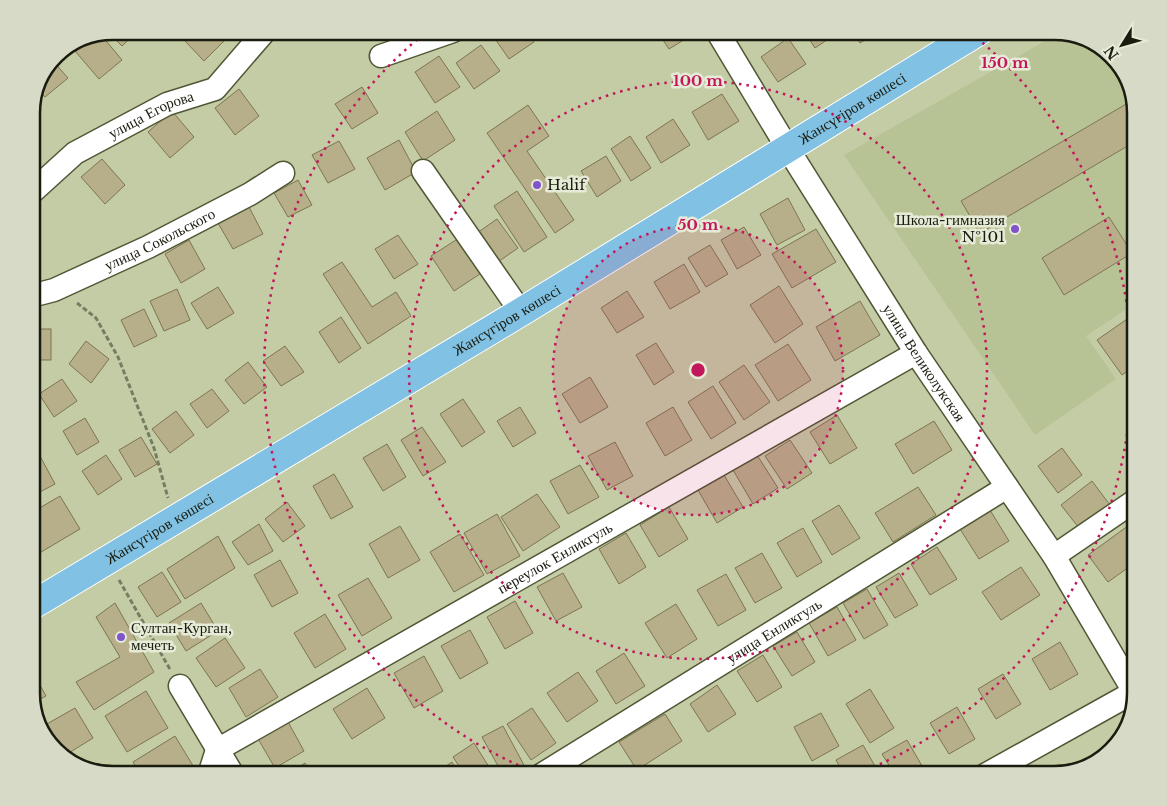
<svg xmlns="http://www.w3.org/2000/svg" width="1167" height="806" viewBox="0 0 1167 806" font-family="'Libre Baskerville',serif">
<rect width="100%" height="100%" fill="#c4cca6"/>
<path fill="#b8c395" d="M1059,33l41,12 27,31 9,36v191l-50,33 30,43 -81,56 -191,-280z"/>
<g fill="#b7af89" stroke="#7d7551">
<path d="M113,31h25l-16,15 -13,-13z"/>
<path d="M193,31h27l7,7 -23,23 -20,-21z"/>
<path d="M495,31h32l7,11 -25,17 -18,-26z"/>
<path d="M657,31h37l1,2 -26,16z"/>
<path d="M804,31h36l-25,17z"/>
<path d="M852,31h27l-19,12z"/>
<path d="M102,36l20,24 -23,19 -24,-28 9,-8z"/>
<path d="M788,38l18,26 -28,18 -17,-25z"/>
<path d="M481,45l19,26 -26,18 -18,-26z"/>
<path d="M439,56l21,31 -25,16 -20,-31z"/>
<path d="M53,61l15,17 -23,19 -6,-6z"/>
<path d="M362,87l16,26 -26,16 -17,-25z"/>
<path d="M239,89l20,27 -24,19 -20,-27z"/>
<path d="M722,94l17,27 -31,19 -16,-28z"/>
<path d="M1133,100l3,12v29l-156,92 -19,-32z"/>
<path d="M528,105l21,31 -22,15 47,69 -19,13 -68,-100z"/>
<path d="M172,111l22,26 -24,21 -22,-26z"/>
<path d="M437,111l18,29 -32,21 -18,-29z"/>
<path d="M673,119l17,26 -29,18 -15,-26z"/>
<path d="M630,136l21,32 -20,13 -20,-32z"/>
<path d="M399,140l17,32 -31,18 -18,-32z"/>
<path d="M339,141l16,28 -27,14 -16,-28z"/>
<path d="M606,156l15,25 -24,16 -16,-26z"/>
<path d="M102,159l23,26 -20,19 -24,-27z"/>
<path d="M298,180l14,25 -24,12 -14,-24z"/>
<path d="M517,191l30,46 -23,15 -30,-46z"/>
<path d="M788,198l17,32 -28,15 -17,-31z"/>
<path d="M249,207l14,27 -30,15 -15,-26z"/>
<path d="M1109,217l23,36 -68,42 -22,-37z"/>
<path d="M497,219l21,29 -20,14 -21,-29z"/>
<path d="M744,227l17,28 -24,14 -16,-29z"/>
<path d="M816,229l20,33 -44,26 -20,-34z"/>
<path d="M398,235l20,29 -24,15 -19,-30z"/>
<path d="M459,238l24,34 -29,19 -23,-35z"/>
<path d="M189,240l16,29 -24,14 -16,-29z"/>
<path d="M710,245l18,29 -22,13 -18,-29z"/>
<path d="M342,262l30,45 24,-15 15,24 -43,28 -45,-70z"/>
<path d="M684,264l16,28 -30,17 -16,-27z"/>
<path d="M779,286l24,38 -28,19 -25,-38z"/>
<path d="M218,287l16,26 -27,16 -16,-26z"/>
<path d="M177,289l13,31 -26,11 -14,-30z"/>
<path d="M627,291l17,26 -27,16 -16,-25z"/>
<path d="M860,301l20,34 -45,26 -19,-34z"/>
<path d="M144,309l13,27 -23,11 -13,-27z"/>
<path d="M341,317l20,31 -22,15 -20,-31z"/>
<path d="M1130,317l6,8v40l-14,10 -25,-35z"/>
<rect x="31" y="329" width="20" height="31"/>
<path d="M86,341l23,18 -18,24 -22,-19z"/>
<path d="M656,343l18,29 -20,13 -18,-30z"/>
<path d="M788,344l23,36 -33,21 -23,-36z"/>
<path d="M285,346l19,26 -23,14 -18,-25z"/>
<path d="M248,362l19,25 -23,17 -19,-24z"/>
<path d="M744,365l26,37 -26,18 -25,-38z"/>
<path d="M590,377l18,30 -28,16 -18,-29z"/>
<path d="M62,379l15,22 -23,16 -15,-23z"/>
<path d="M713,386l23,37 -25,16 -23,-37z"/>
<path d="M212,389l17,22 -22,17 -17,-24z"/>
<path d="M463,399l22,33 -23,15 -22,-33z"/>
<path d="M520,407l16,26 -23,14 -16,-26z"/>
<path d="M673,407l19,33 -27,16 -19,-33z"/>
<path d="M176,411l18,24 -24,18 -18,-24z"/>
<path d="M837,415l20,33 -27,16 -20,-32z"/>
<path d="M85,418l14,24 -22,13 -14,-24z"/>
<path d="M934,421l18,29 -39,24 -18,-30z"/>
<path d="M422,427l24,35 -23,14 -22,-36z"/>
<path d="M141,437l16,27 -22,13 -16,-27z"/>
<path d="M790,440l22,33 -25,16 -22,-33z"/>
<path d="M615,442l18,34 -26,14 -19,-34z"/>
<path d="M387,444l19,33 -23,14 -20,-33z"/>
<path d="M1062,448l20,27 -24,18 -20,-27z"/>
<path d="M106,455l16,24 -24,16 -16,-24z"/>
<path d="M757,455l21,33 -25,16 -20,-34z"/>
<path d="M40,456l15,28 -19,10 -5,-8v-25z"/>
<path d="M580,465l19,32 -31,17 -18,-33z"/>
<path d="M334,474l19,33 -22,12 -18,-33z"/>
<path d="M724,475l19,32 -26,16 -19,-33z"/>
<path d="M1092,481l18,24 -31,23 -18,-23z"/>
<path d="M918,487l18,28 -43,27 -18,-29z"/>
<path d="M537,494l23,33 -37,24 -22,-34z"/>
<path d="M60,496l20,33 -49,29v-45z"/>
<path d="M287,502l18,24 -22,16 -18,-23z"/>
<path d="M839,505l21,33 -28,17 -20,-34z"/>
<path d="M669,507l19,32 -29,18 -19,-32z"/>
<path d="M990,510l19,31 -30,18 -19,-30z"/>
<path d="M497,514l23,42 -33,18 -23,-41z"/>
<path d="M1136,520v42l-28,20 -20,-27z"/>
<path d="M259,524l14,27 -25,14 -16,-23z"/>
<path d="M400,526l20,34 -32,18 -19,-34z"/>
<path d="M803,528l19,34 -25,15 -20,-34z"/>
<path d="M626,533l20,34 -27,17 -20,-35z"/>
<path d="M460,534l24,41 -30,17 -24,-40z"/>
<path d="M218,536l17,32 -50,31 -18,-30z"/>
<path d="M937,547l20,32 -27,16 -19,-31z"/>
<path d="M762,553l20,35 -27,15 -20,-35z"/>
<path d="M280,560l18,33 -26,14 -18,-32z"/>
<path d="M1021,567l19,28 -39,25 -19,-28z"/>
<path d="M162,572l19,30 -24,15 -19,-30z"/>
<path d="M563,573l19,34 -26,14 -19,-34z"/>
<path d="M899,573l19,32 -23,13 -19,-31z"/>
<path d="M726,574l20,36 -28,16 -21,-36z"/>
<path d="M368,578l24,40 -30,18 -24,-41z"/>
<path d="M867,589l21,36 -24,14 -21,-36z"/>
<path d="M515,601l18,32 -28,16 -18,-32z"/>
<path d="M115,603l39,69 -60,38 -18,-28 44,-25 -24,-40z"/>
<path d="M201,603l17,28 -32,20 -17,-28z"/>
<path d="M676,604l21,35 -30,19 -22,-35z"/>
<path d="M837,607l19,33 -28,16 -19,-33z"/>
<path d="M325,614l21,35 -31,19 -21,-35z"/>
<path d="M470,630l18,33 -28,16 -19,-33z"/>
<path d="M797,632l18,30 -23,14 -19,-30z"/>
<path d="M225,638l20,30 -29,19 -20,-29z"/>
<path d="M1060,642l18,32 -28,16 -18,-31z"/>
<path d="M624,653l21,33 -29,18 -20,-33z"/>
<path d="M763,655l19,32 -25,15 -20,-31z"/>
<path d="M424,656l19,35 -29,17 -20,-35z"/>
<path d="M31,669l15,27 -13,7 -2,-5z"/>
<path d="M260,669l18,28 -32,20 -17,-29z"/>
<path d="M578,672l20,29 -31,21 -20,-29z"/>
<path d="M1003,674l18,30 -25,15 -18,-30z"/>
<path d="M717,685l19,29 -28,18 -18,-28z"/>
<path d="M367,688l18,30 -33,21 -19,-30z"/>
<path d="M870,689l24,39 -24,15 -24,-39z"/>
<path d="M146,691l22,37 -41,24 -22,-36z"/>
<path d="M957,707l18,32 -26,15 -19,-31z"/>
<path d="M75,708l18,30 -29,18 -19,-31z"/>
<path d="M532,708l24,35 -25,17 -24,-36z"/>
<path d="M821,713l18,33 -27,15 -18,-34z"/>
<path d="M665,714l17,27 -45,29 -18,-28z"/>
<path d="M287,720l17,31 -29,17 -18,-31z"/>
<path d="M503,726l22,41 -15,8h-7l-21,-38z"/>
<path d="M175,736l20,33 -8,6h-47l-7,-13z"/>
<path d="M907,740l18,31 -7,4h-23l-13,-21z"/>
<path d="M474,743l20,32h-29l-12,-18z"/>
<path d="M863,745l17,30h-36l-8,-15z"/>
<path d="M452,762l7,13h-26z"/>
<path d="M305,763l8,12h-27z"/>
<path d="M581,766l6,9h-20z"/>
</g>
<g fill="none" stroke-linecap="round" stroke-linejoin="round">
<defs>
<g id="minor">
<path id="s1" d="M717,31l71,118 128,204 138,203 80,136"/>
<path d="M381,56l72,-25"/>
<path d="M423,171l98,141"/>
<path id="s2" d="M31,193l44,-40 92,-49 48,-15 50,-58"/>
<path id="s3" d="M31,296l23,-6 94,-43 102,-53 33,-21"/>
<path d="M1054,556l82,-56"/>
<path d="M180,686l53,89"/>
<path id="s4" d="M209,775l8,-25 699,-397"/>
<path id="s5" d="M541,775l466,-288"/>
<path d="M985,775l149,-83 2,2"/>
</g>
<g id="primary">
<path id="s6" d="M31,606l490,-294 458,-281"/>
</g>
</defs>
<use href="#minor" stroke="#505735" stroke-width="25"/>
<use href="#primary" stroke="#fff" stroke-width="30"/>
<g stroke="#777d62" stroke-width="3" stroke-dasharray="5 2.5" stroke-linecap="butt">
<path d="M77,303l19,15 22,39 36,91 14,50"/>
<path d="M119,580l52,91"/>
</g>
<use href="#minor" stroke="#fff" stroke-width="22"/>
<use href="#primary" stroke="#81c1e4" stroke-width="28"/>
</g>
<circle cx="698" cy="370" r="145" fill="#c2185b" fill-opacity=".12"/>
<g fill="none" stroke="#c2185b" stroke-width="2.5" stroke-dasharray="2.5 5">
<circle cx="698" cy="370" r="145"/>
<circle cx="698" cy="370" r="289"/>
<path d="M539 774A434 434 0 0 1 425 33M971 33A434 434 0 0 1 857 774"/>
</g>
<g fill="#8254cc" stroke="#e6ebd7" stroke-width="2">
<circle cx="537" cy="185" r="5"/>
<circle cx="1015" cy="229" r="5"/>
<circle cx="121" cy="637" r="5"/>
</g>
<g text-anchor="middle" stroke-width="5" stroke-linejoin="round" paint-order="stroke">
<g font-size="15" fill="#191c0e" stroke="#e6ebd7">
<text dy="5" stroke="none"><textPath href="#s6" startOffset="960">Жансүгіров көшесі</textPath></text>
<text dy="5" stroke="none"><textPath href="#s2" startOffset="145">улица Егорова</textPath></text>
<text dy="5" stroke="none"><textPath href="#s3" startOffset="141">улица Сокольского</textPath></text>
<text dy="5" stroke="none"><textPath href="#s6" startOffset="555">Жансүгіров көшесі</textPath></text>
<text dy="5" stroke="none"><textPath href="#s1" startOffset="391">улица Великолукская</textPath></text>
<text dy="5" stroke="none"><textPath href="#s6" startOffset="150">Жансүгіров көшесі</textPath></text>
<text dy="5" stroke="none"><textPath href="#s4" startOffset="415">переулок Енликгуль</textPath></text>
<text dy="5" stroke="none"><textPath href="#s5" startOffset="274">улица Енликгуль</textPath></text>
</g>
<g font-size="15" fill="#191c0e" stroke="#e6ebd7" text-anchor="start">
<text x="547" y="190">Halif</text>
<text x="1005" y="225" text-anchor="end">Школа-гимназия<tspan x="1005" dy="17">№101</tspan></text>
<text x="131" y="633">Султан-Курган,<tspan x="131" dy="17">мечеть</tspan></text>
</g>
</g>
<path d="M0 0H1167V806H0ZM113 40H1054A73 73 0 0 1 1127 113V693A73 73 0 0 1 1054 766H113A73 73 0 0 1 40 693V113A73 73 0 0 1 113 40Z" fill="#d6dac7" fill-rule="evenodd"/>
<path fill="none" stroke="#191c0e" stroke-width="2.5" d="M113 40H1054A73 73 0 0 1 1127 113V693A73 73 0 0 1 1054 766H113A73 73 0 0 1 40 693V113A73 73 0 0 1 113 40Z"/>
<circle cx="698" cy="370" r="8" fill="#c2185b" stroke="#e6ebd7" stroke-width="2.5"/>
<g font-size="15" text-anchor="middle" font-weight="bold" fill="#c2185b" stroke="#e6ebd7" stroke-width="5" stroke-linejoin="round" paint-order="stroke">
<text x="1005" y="68">150 m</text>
<text x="698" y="86">100 m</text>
<text x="698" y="230">50 m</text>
</g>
<g transform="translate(1122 45) rotate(233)" stroke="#e6ebd7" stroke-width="4" paint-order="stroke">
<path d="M0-4L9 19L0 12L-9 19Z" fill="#191c0e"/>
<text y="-8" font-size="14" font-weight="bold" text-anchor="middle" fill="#191c0e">N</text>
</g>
</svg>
